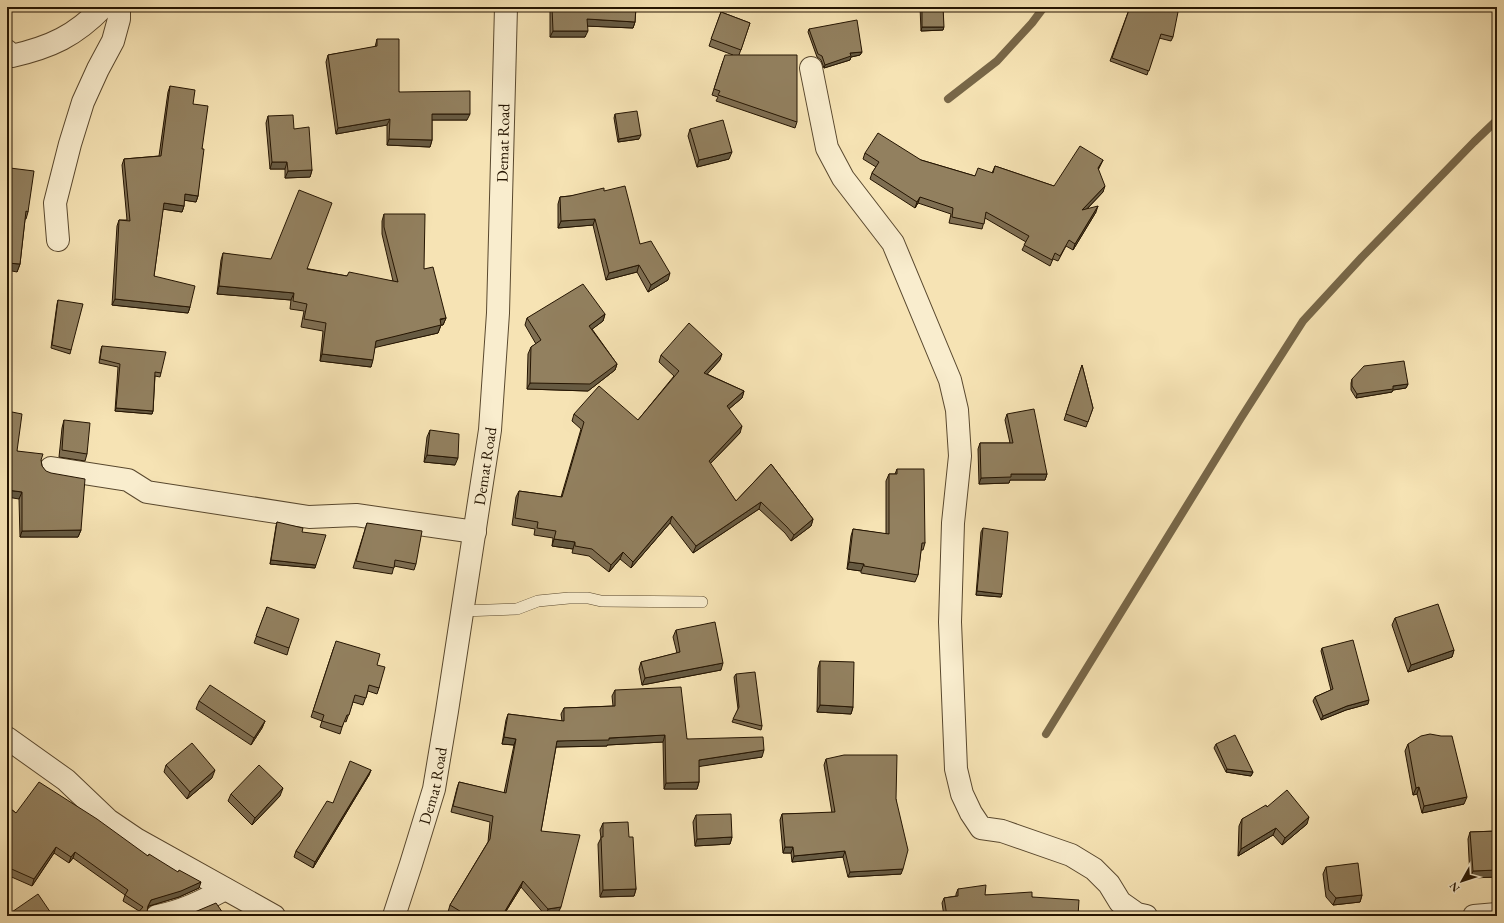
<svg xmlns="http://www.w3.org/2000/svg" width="1504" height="923" viewBox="0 0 1504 923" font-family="'EB Garamond',serif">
<rect width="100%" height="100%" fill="#f6e3b4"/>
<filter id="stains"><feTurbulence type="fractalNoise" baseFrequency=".005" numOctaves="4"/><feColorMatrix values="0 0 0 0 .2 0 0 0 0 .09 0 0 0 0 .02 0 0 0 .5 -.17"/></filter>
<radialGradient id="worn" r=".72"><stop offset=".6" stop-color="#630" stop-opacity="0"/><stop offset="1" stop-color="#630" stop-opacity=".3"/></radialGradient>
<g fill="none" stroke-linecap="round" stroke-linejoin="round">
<g stroke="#786748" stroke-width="8">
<path d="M948,99l49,-38 35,-38 12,-16"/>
<path d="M1046,734l195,-316 62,-97 59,-64 112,-115 23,-22"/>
</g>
<defs>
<path id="service" d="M463,611l54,-2 21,-8 31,-3h19l13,3 101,1"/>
<g id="minor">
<path d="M7,51l5,5c39,-9 63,-20 91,-49"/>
<path d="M811,68l16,80 16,30 50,65 57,137 7,30 3,46 -7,67 -3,99 6,147 6,25 9,19 10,15 21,3 69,24 23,14 15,15 11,18 17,12 9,2"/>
<path d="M58,240l-3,-37 15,-59 13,-42 15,-33 15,-28 6,-22v-12"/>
<path d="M51,468l77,12 19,12 162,25 47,-2 119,17"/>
<path d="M7,738l59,42 42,40 28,19 138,77"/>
<path d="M157,916c24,-4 46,-15 68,-27"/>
<path d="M1474,916l23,-2"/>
</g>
<g id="tertiary">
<path id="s1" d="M394,916l17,-52 23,-75 13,-78 43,-281 8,-117 8,-306"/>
</g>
</defs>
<use href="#service" stroke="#59482e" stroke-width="12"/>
<use href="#minor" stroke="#59482e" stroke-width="24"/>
<use href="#tertiary" stroke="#59482e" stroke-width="24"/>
<use href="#service" stroke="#f9edce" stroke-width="11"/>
<use href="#minor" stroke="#f9edce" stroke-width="22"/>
<use href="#tertiary" stroke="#f9edce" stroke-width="22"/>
</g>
<g fill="#7e6e52" stroke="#251502">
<path d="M550,7h86l-1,15 -2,6 -46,-2 -2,11h-35z"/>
<path d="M726,7h13l-1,3z"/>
<path d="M920,7h23v23l-22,1z"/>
<path d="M1130,7l43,30 -2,4 -12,-3 -12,37 -37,-14z"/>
<path d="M721,12l29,11 -11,32 58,67 -2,6 -79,-27 2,-4 -6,-2 11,-34 10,-6 -24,-9z"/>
<path d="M809,29l53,23 -2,3 -9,2 -1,3 -26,8 -3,-8 -4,-3 -9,-25z"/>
<path d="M377,39l22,53 68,28h-35v20l-2,7 -43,-2v-20l-51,9 -10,-72 2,-7 47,-8z"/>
<path d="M170,86l23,18 9,45 -4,47 -2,6 -12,-2v6l-2,6 -19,-3 -9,67 36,31 -2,6 -76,-8 5,-79 2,-6h8l-5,-55 2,-6 35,-3 9,-64z"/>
<path d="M615,114l24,25 -21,3 -4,-24z"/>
<path d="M268,116l26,13 18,41 -2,7 -25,1v-9h-15l-4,-46z"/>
<path d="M690,129l39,30 -32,8 -9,-31z"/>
<path d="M865,153l56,7 54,16 17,-3 3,-7 59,20 49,-26 -5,10 5,22 -16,17 9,3 -23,38 -7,-4 -8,15 -5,-2 -3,7 -28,-16 4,-8 -41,-24 -3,11 -33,-6 2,-9 -33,-11 -3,5 -45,-29 2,-6 4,-6 -13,-8z"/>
<path d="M10,168l18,44 -2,7h-1l-5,45 -3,8 -9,-99z"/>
<path d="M604,191l36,53 28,36 -20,12 -11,-20 -31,8 -13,-55 -35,3v-24l2,-7 10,-1z"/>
<path d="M384,214l40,55 22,49 -3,7h-2l-3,8 -63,14 -4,20 -51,-6 3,-30 -22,-4 3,-16 -14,-2 1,-9 -74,-6 4,-34 2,-7 124,23 46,5 -11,-47v-13z"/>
<path d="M58,300l13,50 -1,4 -19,-6 6,-44z"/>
<path d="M605,314l-2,7 -11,8 25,35 -2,6 -27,21 -61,-2 1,-35 3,-7 5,-3 -11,-19 2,-7z"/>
<path d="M102,346l59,27 -1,4 -5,-1 -2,35 -1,3 -37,-3 3,-44 -19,-4 2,-14z"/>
<path d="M661,355l59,5 -13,14 37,17 -2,7 -13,11 11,24 -30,31 26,37 35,-37 42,55 -2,7 -20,15 -6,-8 -26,-24 -66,44 -23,-30 -39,45 -11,-9 -11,13 -20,-16 -17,-3 1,-4 -21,-3 1,-8 -19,-3 1,-6 -23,-4 4,-28 3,-6 42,6 20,-68 -9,-8 2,-7 64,6 36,-44 -15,-14z"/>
<path d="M1082,365l11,43 -7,19 -22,-7z"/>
<path d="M1352,379l56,5 -2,4 -13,2 -1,2 -36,6 -5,-8v-7z"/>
<path d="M1007,414l40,60 -2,6h-35l-1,3 -30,1 -1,-35 2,-6h30l-5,-23z"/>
<path d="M64,420l23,34 -2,7 -26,-4 3,-29z"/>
<path d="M430,430l25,35 -31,-3 3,-25z"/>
<path d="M17,451l24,9 1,6 39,64 -3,7h-58l-1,-38z"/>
<path d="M897,469l28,74 -2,7h-2l-3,25 -3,7 -54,-9v-2l-14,-2 4,-33 2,-7 33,5v-53l3,-7h6z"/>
<path d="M277,522l25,10 13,36 -45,-4 6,-38z"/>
<path d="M367,523l49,41 -2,6 -20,-4 -2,8 -39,-6z"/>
<path d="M983,528l19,66 -1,3 -25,-2 5,-63z"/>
<path d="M267,607l22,41 -2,7 -33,-12z"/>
<path d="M1395,618l59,32 -2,7 -44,15 -16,-47z"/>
<path d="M676,630l45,40 -79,15 -3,-16 2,-7 36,-9 -4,-16z"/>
<path d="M334,647l43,18 2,23 -2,6 -9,-3 -5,14 -10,-3 -7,20 -2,-1 -4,13 -20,-7 2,-6 -11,-4z"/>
<path d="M1322,648l46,56 -22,6 -25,10 -8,-19 2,-4 16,-7 -10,-39z"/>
<path d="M820,661l33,46 -2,7 -34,-2 1,-44z"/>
<path d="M736,674l26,52 -1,4 -29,-8 6,-13 -4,-32z"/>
<path d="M615,690l72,49 75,18 -63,9v16l-2,7h-33l-1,-47 -56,3v1l-51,1 -15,84 17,82 -12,3 -25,-29 -18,29h-48l-7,-4 2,-7 38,-63 2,-20 -39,-10 6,-24 2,-6 45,11 10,-48 -12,-1 4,-24 2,-6 54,7 -1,-7 3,-6 49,-2 -1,-10z"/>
<path d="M199,701l66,20 -3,7 -11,17 -55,-36z"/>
<path d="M1216,744l37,28 -2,4 -25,-4 -12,-24z"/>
<path d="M1408,744l56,60 -42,9 -5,-19 -4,1 -8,-44z"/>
<path d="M826,759l70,40 5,75 -53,3 -5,-20 -51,5 -1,-9h-8l-3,-33 2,-6 50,-1 -8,-48z"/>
<path d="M166,765l46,13 -25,21 -23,-27z"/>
<path d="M371,770l-2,5 -56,93 -19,-11 2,-6 37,-48z"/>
<path d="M231,794l49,2 -28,29 -24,-24z"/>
<path d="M7,806l9,7 132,43 51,32 -20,9 -30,9 -2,3 -8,2 -16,-10 2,-6 -52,-37 -4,5 -15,-10 -22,33 -25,-11z"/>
<path d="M1267,807l40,17 -25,21 -9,-10 -35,21 1,-30 3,-7z"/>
<path d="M696,815l36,22 -2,7 -35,2 -2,-24z"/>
<path d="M603,823l26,14 7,52 -2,7 -34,1 -2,-53 3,-6 -1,-8z"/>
<path d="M1497,831v46l-27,1 -2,-39 2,-7z"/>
<path d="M1326,867l36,28 -2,7 -27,3 -7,-8 -3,-23z"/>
<path d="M958,889l27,6 47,2 46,19h-134l-2,-13 2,-5 12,-2v-2z"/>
</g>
<g fill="#665a42" stroke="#251502">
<path d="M587,19l48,3 -2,6 -48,-2z"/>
<path d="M922,27h22l-1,3 -22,1z"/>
<path d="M553,31h35l-3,6h-35z"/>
<path d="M862,52l-2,3 -9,2 -1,3 -26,8 1,-3 25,-12z"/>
<path d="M432,114h38l-3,6h-38z"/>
<path d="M390,119l-3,6 -51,9 2,-6z"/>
<path d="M641,135l-2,4 -21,3 1,-3z"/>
<path d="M389,139l43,1 -2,7 -43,-2z"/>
<path d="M732,152l-3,7 -32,8 2,-7z"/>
<path d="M1103,160l-7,14 2,-6z"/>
<path d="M272,162h15l-2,7h-15z"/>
<path d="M312,170l-2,7 -25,1 3,-7z"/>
<path d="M1105,186l-2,6 -23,24 2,-6z"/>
<path d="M185,194l13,2 -2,6 -13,-2z"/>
<path d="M920,197l-2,6 -3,5 2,-6z"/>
<path d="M164,203l20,3 -2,6 -20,-3z"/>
<path d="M1098,206l-2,6 -23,38 2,-6z"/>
<path d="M595,219l-2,6 -35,3 3,-7z"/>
<path d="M7,263l13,1 -3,8 -10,-2z"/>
<path d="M639,265l-2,7 -31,8 3,-7z"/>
<path d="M670,273l-2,7 -20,12 3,-7z"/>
<path d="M219,286l75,7 -3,7 -74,-6z"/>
<path d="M115,299l75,8 -2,6 -76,-8z"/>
<path d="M605,314l-2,7 -16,12 2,-7z"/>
<path d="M446,318l-3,7h-2l-3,8 -65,15 3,-7z"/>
<path d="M322,354l51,6 -2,7 -51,-6z"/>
<path d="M722,354l-2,6 -18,20 2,-7z"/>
<path d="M617,364l-2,6 -27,21 -61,-2 3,-6z"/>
<path d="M1408,384l-2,4 -13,2 -1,2 -36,6 1,-4 36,-8z"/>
<path d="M744,391l-2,7 -18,15 3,-7z"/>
<path d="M116,408l37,3 -1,3 -37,-3z"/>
<path d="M742,426l-2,7 -34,35 3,-7z"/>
<path d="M427,455l31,3 -3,7 -31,-3z"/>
<path d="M1011,474h36l-2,6h-35l-1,3 -30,1 2,-6z"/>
<path d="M7,490l15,2 -3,7 -12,-2z"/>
<path d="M761,502l-2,7 -66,44 3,-7z"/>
<path d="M672,516l-2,7 -39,45 2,-6z"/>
<path d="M813,519l-2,7 -20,15 3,-6z"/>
<path d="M81,530l-3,7h-58l2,-6z"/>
<path d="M554,539l21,3 -2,7 -21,-3z"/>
<path d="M623,552l-3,7 -11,13 2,-7z"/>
<path d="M271,560l45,5 -1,3 -45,-4z"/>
<path d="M849,562l15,2 -3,7 -14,-2z"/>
<path d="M977,591l25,3 -1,3 -25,-2z"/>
<path d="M1454,650l-2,7 -44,15 3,-7z"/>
<path d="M723,663l-2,7 -79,15 3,-7z"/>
<path d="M1369,700l-1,4 -22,6 -25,10 2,-4 24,-10z"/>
<path d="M820,705l33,2 -2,7 -34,-2z"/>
<path d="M265,721l-3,7 -11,17 3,-7z"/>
<path d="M665,735l-2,7 -56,3v1l-52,1 2,-6z"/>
<path d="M504,737l12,2 -2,6 -12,-1z"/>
<path d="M764,750l-2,7 -66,10 3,-7z"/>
<path d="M1227,769l26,3 -2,4 -25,-4z"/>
<path d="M215,770l-3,8 -25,21 3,-7z"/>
<path d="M371,770l-2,5 -56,93 2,-6z"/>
<path d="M699,782l-2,7h-33l2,-6z"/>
<path d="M1419,787l-2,7 -4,1 3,-7z"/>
<path d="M283,788l-3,8 -28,29 3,-7z"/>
<path d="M1467,797l-3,7 -42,9 2,-7z"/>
<path d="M1309,817l-2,7 -25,21 3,-7z"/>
<path d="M1276,828l-3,7 -35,21 3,-7z"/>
<path d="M732,837l-2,7 -35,2 2,-7z"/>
<path d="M56,847l-2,6 -22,33 2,-7z"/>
<path d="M785,847h8l-2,6h-8z"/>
<path d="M845,851l-2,6 -51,5 2,-6z"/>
<path d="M75,852l-2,6 -4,5 2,-6z"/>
<path d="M903,869l-2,5 -53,3 2,-5z"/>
<path d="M1497,870v7l-27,1 3,-7z"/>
<path d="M523,881l-2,6 -18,29h-1z"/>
<path d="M201,882l-2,6 -20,9 -30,9 -4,6 6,-12z"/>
<path d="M636,889l-2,7 -34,1 3,-7z"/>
<path d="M1362,895l-2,7 -27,3 3,-7z"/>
<path d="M561,907l-3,6 -12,3 2,-7z"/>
</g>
<g fill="#92805f" stroke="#251502">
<path d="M552,7h84l-1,15 -48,-3 1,12h-35z"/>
<path d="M922,7h21l1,20h-22z"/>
<path d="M1130,7h49l-6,30 -12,-3 -12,37 -37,-13z"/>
<path d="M721,12l29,11 -9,27 -30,-11z"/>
<path d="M857,20l5,32 -12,1 1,3 -26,9 -3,-9 -4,-2 -9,-25z"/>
<path d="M377,39h22v53l71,-1v23h-38v26l-43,-1 1,-20 -52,9 -10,-73 49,-9z"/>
<path d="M725,55h72v67l-79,-27 2,-4 -6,-2z"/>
<path d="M170,86l25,4 -2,14 15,2 -6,43h2l-6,47 -13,-2 -1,12 -20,-3 -10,73 41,10 -5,21 -75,-8 4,-79 11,1 -6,-62 37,-3z"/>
<path d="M637,111l4,24 -22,4 -4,-25z"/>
<path d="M293,115l1,14 15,-2 3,43 -24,1 -1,-9h-15l-4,-46z"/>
<path d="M723,120l9,32 -33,8 -9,-31z"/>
<path d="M878,133l43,27 54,16 3,-8 15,5 2,-7 59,20 26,-40 23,14 -5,8 7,18 -23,24 16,-4 -23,38 -6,-4 -9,16 -5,-3 -3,7 -28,-15 5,-9 -43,-24 -2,12 -32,-7 1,-9 -33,-11 -3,5 -45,-29 7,-11 -14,-9z"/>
<path d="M10,168l24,3 -6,41 -2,-1 -6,53 -13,-1v-90h3z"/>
<path d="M625,186l15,58 11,-3 19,32 -19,12 -12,-20 -30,8 -14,-54 -34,2 -1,-24 10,-1 34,-8v3z"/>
<path d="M299,190l33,13 -25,66 40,7 2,-4 49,10 -14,-55v-13h41l-1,55 9,-2 13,51 -6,1 1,6 -65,16 -3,19 -51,-6 4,-31 -22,-4 3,-15 -14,-3 1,-8 -75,-7 4,-33 48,6z"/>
<path d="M583,284l22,30 -16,12 28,38 -27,20 -60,-1 1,-36 10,-7 -14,-22z"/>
<path d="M58,300l25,4 -12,46 -19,-5z"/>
<path d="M689,323l33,31 -18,19 40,18 -17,15 15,20 -33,35 27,40 35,-37 42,55 -19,16 -7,-8 -26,-25 -65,44 -24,-30 -39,46 -10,-10 -12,13 -19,-16 -17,-3v-4l-21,-3 2,-8 -19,-3 1,-6 -23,-4 4,-27 43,6 22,-75 -10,-8 25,-28 39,34 41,-49 -18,-16z"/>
<path d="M102,346l64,6 -5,21 -6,-1 -2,39 -37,-3 4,-44 -20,-5z"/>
<path d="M1404,361l4,23 -15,2v3l-36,5 -5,-8v-7l12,-13z"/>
<path d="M1082,365l11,43 -5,14 -22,-8z"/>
<path d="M7,388l4,1 -4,15z"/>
<path d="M1034,409l13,65h-36v3l-30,1 -1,-35h33l-6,-29z"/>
<path d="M7,411l15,3 -5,37 26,3 -2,6 1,6 4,5 5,2 34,6 -4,51 -59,1v-39l-15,-2z"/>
<path d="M64,420l26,3 -3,31 -25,-4z"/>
<path d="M430,430l29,4 -1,24 -31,-3z"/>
<path d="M897,469h27l1,74h-3l-4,32 -54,-9v-2l-15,-2 4,-33 36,5v-60h8z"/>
<path d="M277,522l26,6 -1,4 24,3 -10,30 -45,-5z"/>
<path d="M367,523l55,8 -6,33 -21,-4 -1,8 -38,-7z"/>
<path d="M983,528l25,4 -6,62 -25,-3z"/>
<path d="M1438,604l16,46 -43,15 -16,-47z"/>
<path d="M267,607l32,12 -10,29 -33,-12z"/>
<path d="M715,622l8,41 -78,15 -4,-16 39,-10 -4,-22z"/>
<path d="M1353,640l16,60 -22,6 -24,10 -8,-19 18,-8 -11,-41z"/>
<path d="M336,641l44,13 -3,11 8,2 -6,21 -10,-3 -3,13 -11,-3 -6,20h-2l-5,12 -20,-6 2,-6 -11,-4z"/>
<path d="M820,661l34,1 -1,45 -33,-2z"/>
<path d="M755,672l7,54 -29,-7 6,-12 -3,-33z"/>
<path d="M210,685l55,36 -11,17 -55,-37z"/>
<path d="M681,687l6,52 76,-2 1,13 -65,10v22l-33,1 -1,-48 -56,3v2l-52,1 -16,90 39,4 -19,72 -13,2 -25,-28 -21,35h-34l-18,-11 40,-66 3,-23 -40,-10 6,-24 47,11 10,-54 -12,-2 4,-23 56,7v-13l51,-2v-16z"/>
<path d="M1430,734l11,2h11l15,61 -43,9 -5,-19 -3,1 -8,-44 13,-8z"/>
<path d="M1235,735l18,37 -26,-3 -11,-25z"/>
<path d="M192,743l23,27 -25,22 -24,-27z"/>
<path d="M844,755h53l-1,44 12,51 -5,19 -53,3 -5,-21 -51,5 -1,-9h-8l-3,-33 53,-2 -9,-53z"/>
<path d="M350,761l21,9 -56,92 -19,-11 31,-50 6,2z"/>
<path d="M259,765l24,23 -28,30 -24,-24z"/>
<path d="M39,782l58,37 51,37 1,-2 29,18 1,-2 22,12 -20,9 -30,9 -3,6 -1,6 2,4h-14l8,-9 -18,-12 3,-5 -53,-38 -4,5 -15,-10 -22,32 -27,-12v-61l9,7z"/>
<path d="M1287,790l22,27 -24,21 -9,-10 -35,21 1,-30 24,-14 1,2z"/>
<path d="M731,814l1,23 -35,2 -1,-24z"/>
<path d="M628,822l1,15h4l3,52 -33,1 -2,-53h2v-14z"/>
<path d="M1497,831v39l-24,1 -3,-39z"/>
<path d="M1358,863l4,32 -26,3 -7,-8 -3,-23z"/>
<path d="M986,885l-1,10 47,-3v5l47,3 -1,16h-131l-3,-18 14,-2v-7z"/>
<path d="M38,894l15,22h-43l-1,-2z"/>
<path d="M216,903l9,13h-40l5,-2z"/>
</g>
<g text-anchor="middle" stroke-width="3" stroke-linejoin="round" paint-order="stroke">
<g font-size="16" fill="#251502" stroke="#f9edce">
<text dy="6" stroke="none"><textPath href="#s1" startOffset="784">Demat Road</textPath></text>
<text dy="6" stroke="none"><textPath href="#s1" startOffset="460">Demat Road</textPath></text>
<text dy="6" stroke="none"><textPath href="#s1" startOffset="136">Demat Road</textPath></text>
</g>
</g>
<rect width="1504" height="923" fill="none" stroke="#f6e3b4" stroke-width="24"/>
<rect x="8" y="8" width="1488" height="907" fill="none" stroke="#251502" stroke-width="2"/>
<rect x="12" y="12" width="1480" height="899" fill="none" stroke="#251502"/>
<g transform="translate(1462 881) rotate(231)" stroke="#f9edce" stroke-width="3" paint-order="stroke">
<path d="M0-3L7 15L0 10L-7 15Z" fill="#251502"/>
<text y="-6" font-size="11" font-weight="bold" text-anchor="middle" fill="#251502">N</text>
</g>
<rect width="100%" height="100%" filter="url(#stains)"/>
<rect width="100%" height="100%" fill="url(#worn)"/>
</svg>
